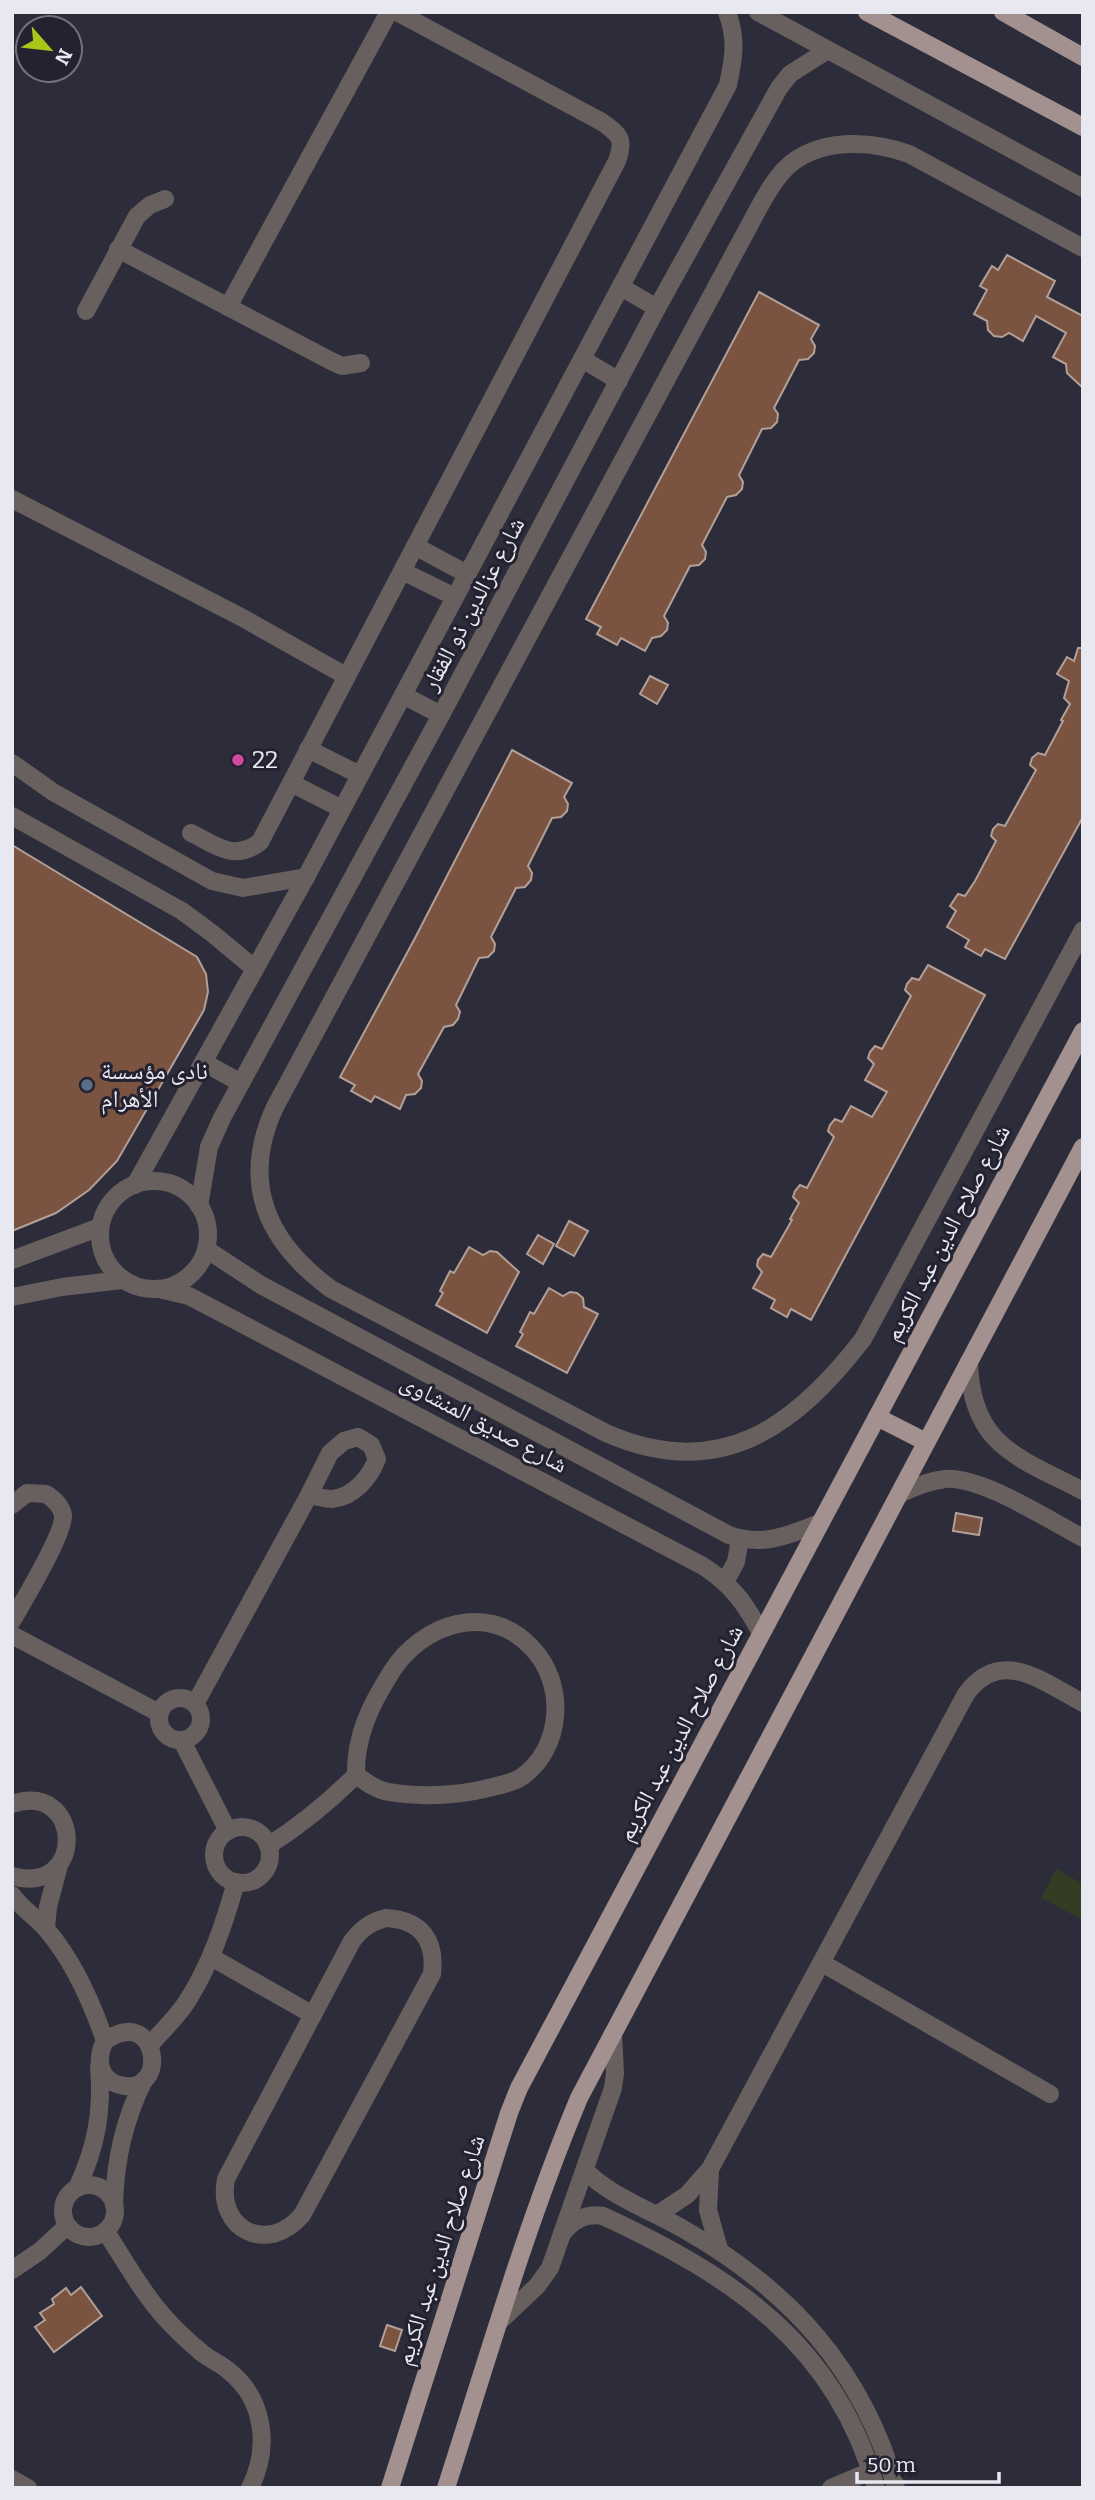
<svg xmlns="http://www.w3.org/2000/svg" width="1095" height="2500" viewBox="0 0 1095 2500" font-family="Bitter,'Noto Naskh Arabic',serif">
<rect width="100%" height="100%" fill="#2d2c3a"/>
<path fill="#343d24" d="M1056,1869l27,15v36l-42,-22z"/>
<g fill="#7a5341" stroke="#b2a098" stroke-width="2">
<path d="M1007,255l48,26 -8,16 36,19v72l-16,-15 -1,-9 -13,-7 13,-24 -30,-17 -13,25 -14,-8 -7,4 -8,-1 -6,-6 -1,-9 -13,-7 13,-24 -7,-4 12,-20 6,4z"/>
<path d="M759,292l60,33 -8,14 4,7 -1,7 -6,6 -9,1 -25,48 4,6 -1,8 -6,6 -9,1 -23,46 4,7 -1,7 -6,6 -9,2 -25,48 4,7 -1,7 -6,6 -9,1 -26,50 4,7 -1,7 -6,6 -9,2 -7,13 -24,-13 -4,7 -20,-11 4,-7 -15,-8z"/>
<path d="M1078,648h5v169l-78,142 -20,-10 -4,7 -16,-9 4,-7 -22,-13 9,-16 -6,-5 8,-12 7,2 10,-15 21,-40 -5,-5 2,-7 5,-5 7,2 31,-56 -6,-5 2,-7 6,-5 7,2 18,-34 -2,-1 9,-16 -6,-6 5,-17 -12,-7 10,-17 7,4z"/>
<path d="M650,676l18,9 -11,19 -17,-10z"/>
<path d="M512,750l60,33 -8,14 4,7 -1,7 -6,6 -9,1 -24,48 4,7 -1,7 -6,7 -9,1 -25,49 4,7 -1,7 -6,6 -9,1 -23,47 4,7 -2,7 -5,6 -9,2 -26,47 4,7 -1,7 -6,6 -9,1 -6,14 -25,-13 -4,6 -20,-11 4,-6 -15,-8 74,-137z"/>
<path d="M12,845l185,112 9,17 2,18 -4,18 -87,151 -28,29 -33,23 -44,18z"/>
<path d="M928,965l57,30 -174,325 -20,-11 -4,8 -16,-9 4,-8 -22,-12 9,-16 -5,-6 1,-6 5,-6 8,3 21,-37 -2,-1 9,-16 -6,-6 2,-6 5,-6 7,3 27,-51 -6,-6 2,-6 5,-6 7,3 9,-16 21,11 15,-25 -22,-12 9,-16 -6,-6 2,-6 5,-6 7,3 29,-53 -6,-6 2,-6 5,-6 7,2z"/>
<path d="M569,1221l19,10 -14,25 -18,-10z"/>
<path d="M538,1235l16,9 -11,20 -16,-10z"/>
<path d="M469,1247l14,8 7,-4 7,1 22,20 -32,61 -51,-28 7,-12 -3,-2 10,-20 4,2z"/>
<path d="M549,1288l14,8 7,-4 7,1 6,5 1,9 14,7 -31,59 -51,-27 7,-12 -3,-2 10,-20 4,2z"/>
<path d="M956,1513l26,5 -3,17 -26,-4z"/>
<path d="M81,2287l21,29 -48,36 -19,-25 10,-7 -5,-7 14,-9 -2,-5 14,-11 5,7z"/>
<path d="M387,2325l15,5 -7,21 -15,-5z"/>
</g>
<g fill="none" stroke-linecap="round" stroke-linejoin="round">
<g stroke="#68605e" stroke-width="18">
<path d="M758,12l325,176"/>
<path d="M1083,248l-174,-94c-38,-14 -92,-17 -124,15 -18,19 -30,47 -43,70l-467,868c-35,76 -8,135 56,182l275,144c114,50 189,-6 257,-94l220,-409"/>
<path d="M118,249l215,113 9,4 19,-3"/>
<path d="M621,287l36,21"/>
<path d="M228,307l161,-295"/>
<path d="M86,311l51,-95 13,-11 15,-6"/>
<path d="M582,359l37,22"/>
<path d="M12,499l229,118 105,59"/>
<path d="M415,546l52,28"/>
<path d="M402,571l53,26"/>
<path d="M403,695l38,20"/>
<path d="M308,749l52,26"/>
<path d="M12,763l41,29 159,89 31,7 63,-11"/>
<path d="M291,783l51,26"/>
<path d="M12,816l170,95 31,23 42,35"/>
<path d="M191,833c25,12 43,29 69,9l357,-681c8,-22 3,-26 -15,-39l-205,-110"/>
<path d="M203,1062l38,21"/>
<circle cx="154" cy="1235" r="54"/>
<path d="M135,1185l171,-308 422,-792c6,-28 9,-46 -1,-73"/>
<path d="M199,1206l10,-59 13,-29 219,-403 216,-407 122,-220 11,-14 38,-24"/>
<path d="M206,1249l55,36 468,250c34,12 60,0 91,-12"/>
<path d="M12,1260l88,-33"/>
<path d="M159,1289l30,7 514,270c29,19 42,37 58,67"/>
<path d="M12,1297l50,-10 60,-7"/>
<path d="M969,1362c2,84 49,95 114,129"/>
<path d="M899,1494c15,-7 29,-13 46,-15 36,-3 104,41 138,59"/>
<path d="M12,1505l15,-12 19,1c8,5 15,11 17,21 2,17 -40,87 -51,106"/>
<path d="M725,1582l11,-20 4,-23"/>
<path d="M12,1635l147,78"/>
<circle cx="180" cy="1719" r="21"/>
<path d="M195,1704l114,-209 21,-42 14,-12 14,-4 13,8 6,14c-7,18 -23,38 -45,40 -7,0 -16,-3 -23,-4"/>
<path d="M182,1741l46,90"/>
<path d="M12,1804c71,-24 75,93 0,72"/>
<circle cx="242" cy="1855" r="28"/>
<path d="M268,1846c33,-21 60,-43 88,-71 -1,-39 15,-71 36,-104 30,-47 96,-70 139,-24 36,36 32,103 -11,131 -10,6 -25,8 -36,11 -29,7 -66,8 -95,3 -13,-2 -23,-10 -33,-17"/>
<path d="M12,1895c11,15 24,22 35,35 27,32 45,73 58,111 -9,17 -7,39 15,44 50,13 39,-82 -15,-44"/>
<path d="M386,1918c35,2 50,22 46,56l-130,241c-34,40 -86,15 -76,-36l126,-238c10,-13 19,-19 34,-23z"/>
<path d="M46,1928l2,-21 11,-42"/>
<path d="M211,1957l102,58"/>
<path d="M822,1963l228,131"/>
<path d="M150,2045c12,-14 26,-27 36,-42 24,-37 38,-78 50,-121"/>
<path d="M585,2170c21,24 71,43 100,60 105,60 178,140 211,258"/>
<path d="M710,2171l-2,39 11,39"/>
<circle cx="89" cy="2211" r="26"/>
<path d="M77,2188c19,-40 26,-77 22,-122"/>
<path d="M114,2205c1,-46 10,-85 30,-125"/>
<path d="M658,2214l29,-19 23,-26 256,-475c35,-48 77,-12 117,9"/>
<path d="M106,2232c19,29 37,62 61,88 11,12 23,23 35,33 9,7 19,11 27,18 36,29 41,77 21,117"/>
<path d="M562,2234c11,-14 23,-21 41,-18 129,60 233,128 273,272"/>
<path d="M12,2270l28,-19 27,-25"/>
<path d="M500,2321l37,-35 13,-18 63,-180 2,-15 -2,-40"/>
<path d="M12,2479l16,9"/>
<path d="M831,2488l40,-17"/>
</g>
<g stroke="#a2918e" stroke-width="18">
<path d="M867,12l216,115"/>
<path d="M1003,12l80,45"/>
<path d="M877,1417l49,25"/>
<path d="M390,2488l119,-375 10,-25 564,-1057"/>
<path d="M446,2488c42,-131 80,-263 133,-390l504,-951"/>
</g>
</g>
<circle fill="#d1479c" stroke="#242230" stroke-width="2.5" cx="238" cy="760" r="7"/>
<circle fill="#5c6f8a" stroke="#242230" stroke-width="2.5" cx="87" cy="1085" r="7"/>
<g text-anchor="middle" stroke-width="6" stroke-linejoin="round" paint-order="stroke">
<g font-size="24" fill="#e8e8f1" stroke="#242230">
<text transform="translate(473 604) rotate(-62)" y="8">شارع عزالدين ذو الفقار</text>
<text transform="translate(947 1233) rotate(-62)" y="8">شارع صلاح الدين عبد الكريم</text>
<text transform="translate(484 1423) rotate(28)" y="8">شارع صديق المنشاوى</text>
<text transform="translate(680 1733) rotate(-62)" y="8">شارع صلاح الدين عبد الكريم</text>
<text transform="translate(440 2250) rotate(-72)" y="8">شارع صلاح الدين عبد الكريم</text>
</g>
<g font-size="24" fill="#e8e8f1" stroke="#242230" text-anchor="start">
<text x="252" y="768">22</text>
<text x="101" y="1079">نادى مؤسسة<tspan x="101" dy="28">الأهرام</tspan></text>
</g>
</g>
<rect width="1095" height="2500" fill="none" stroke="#e8e8f1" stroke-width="28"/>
<g transform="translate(49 49) rotate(118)"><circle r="33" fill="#242230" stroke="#72717d" stroke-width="2"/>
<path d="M0-5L12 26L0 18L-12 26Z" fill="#aac719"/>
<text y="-10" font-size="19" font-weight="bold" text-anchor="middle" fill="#e8e8f1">N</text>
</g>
<path d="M857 2472v10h142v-10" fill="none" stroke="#e8e8f1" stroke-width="3.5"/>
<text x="867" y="2472" font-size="21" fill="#e8e8f1" stroke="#242230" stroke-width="5" paint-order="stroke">50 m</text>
</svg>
